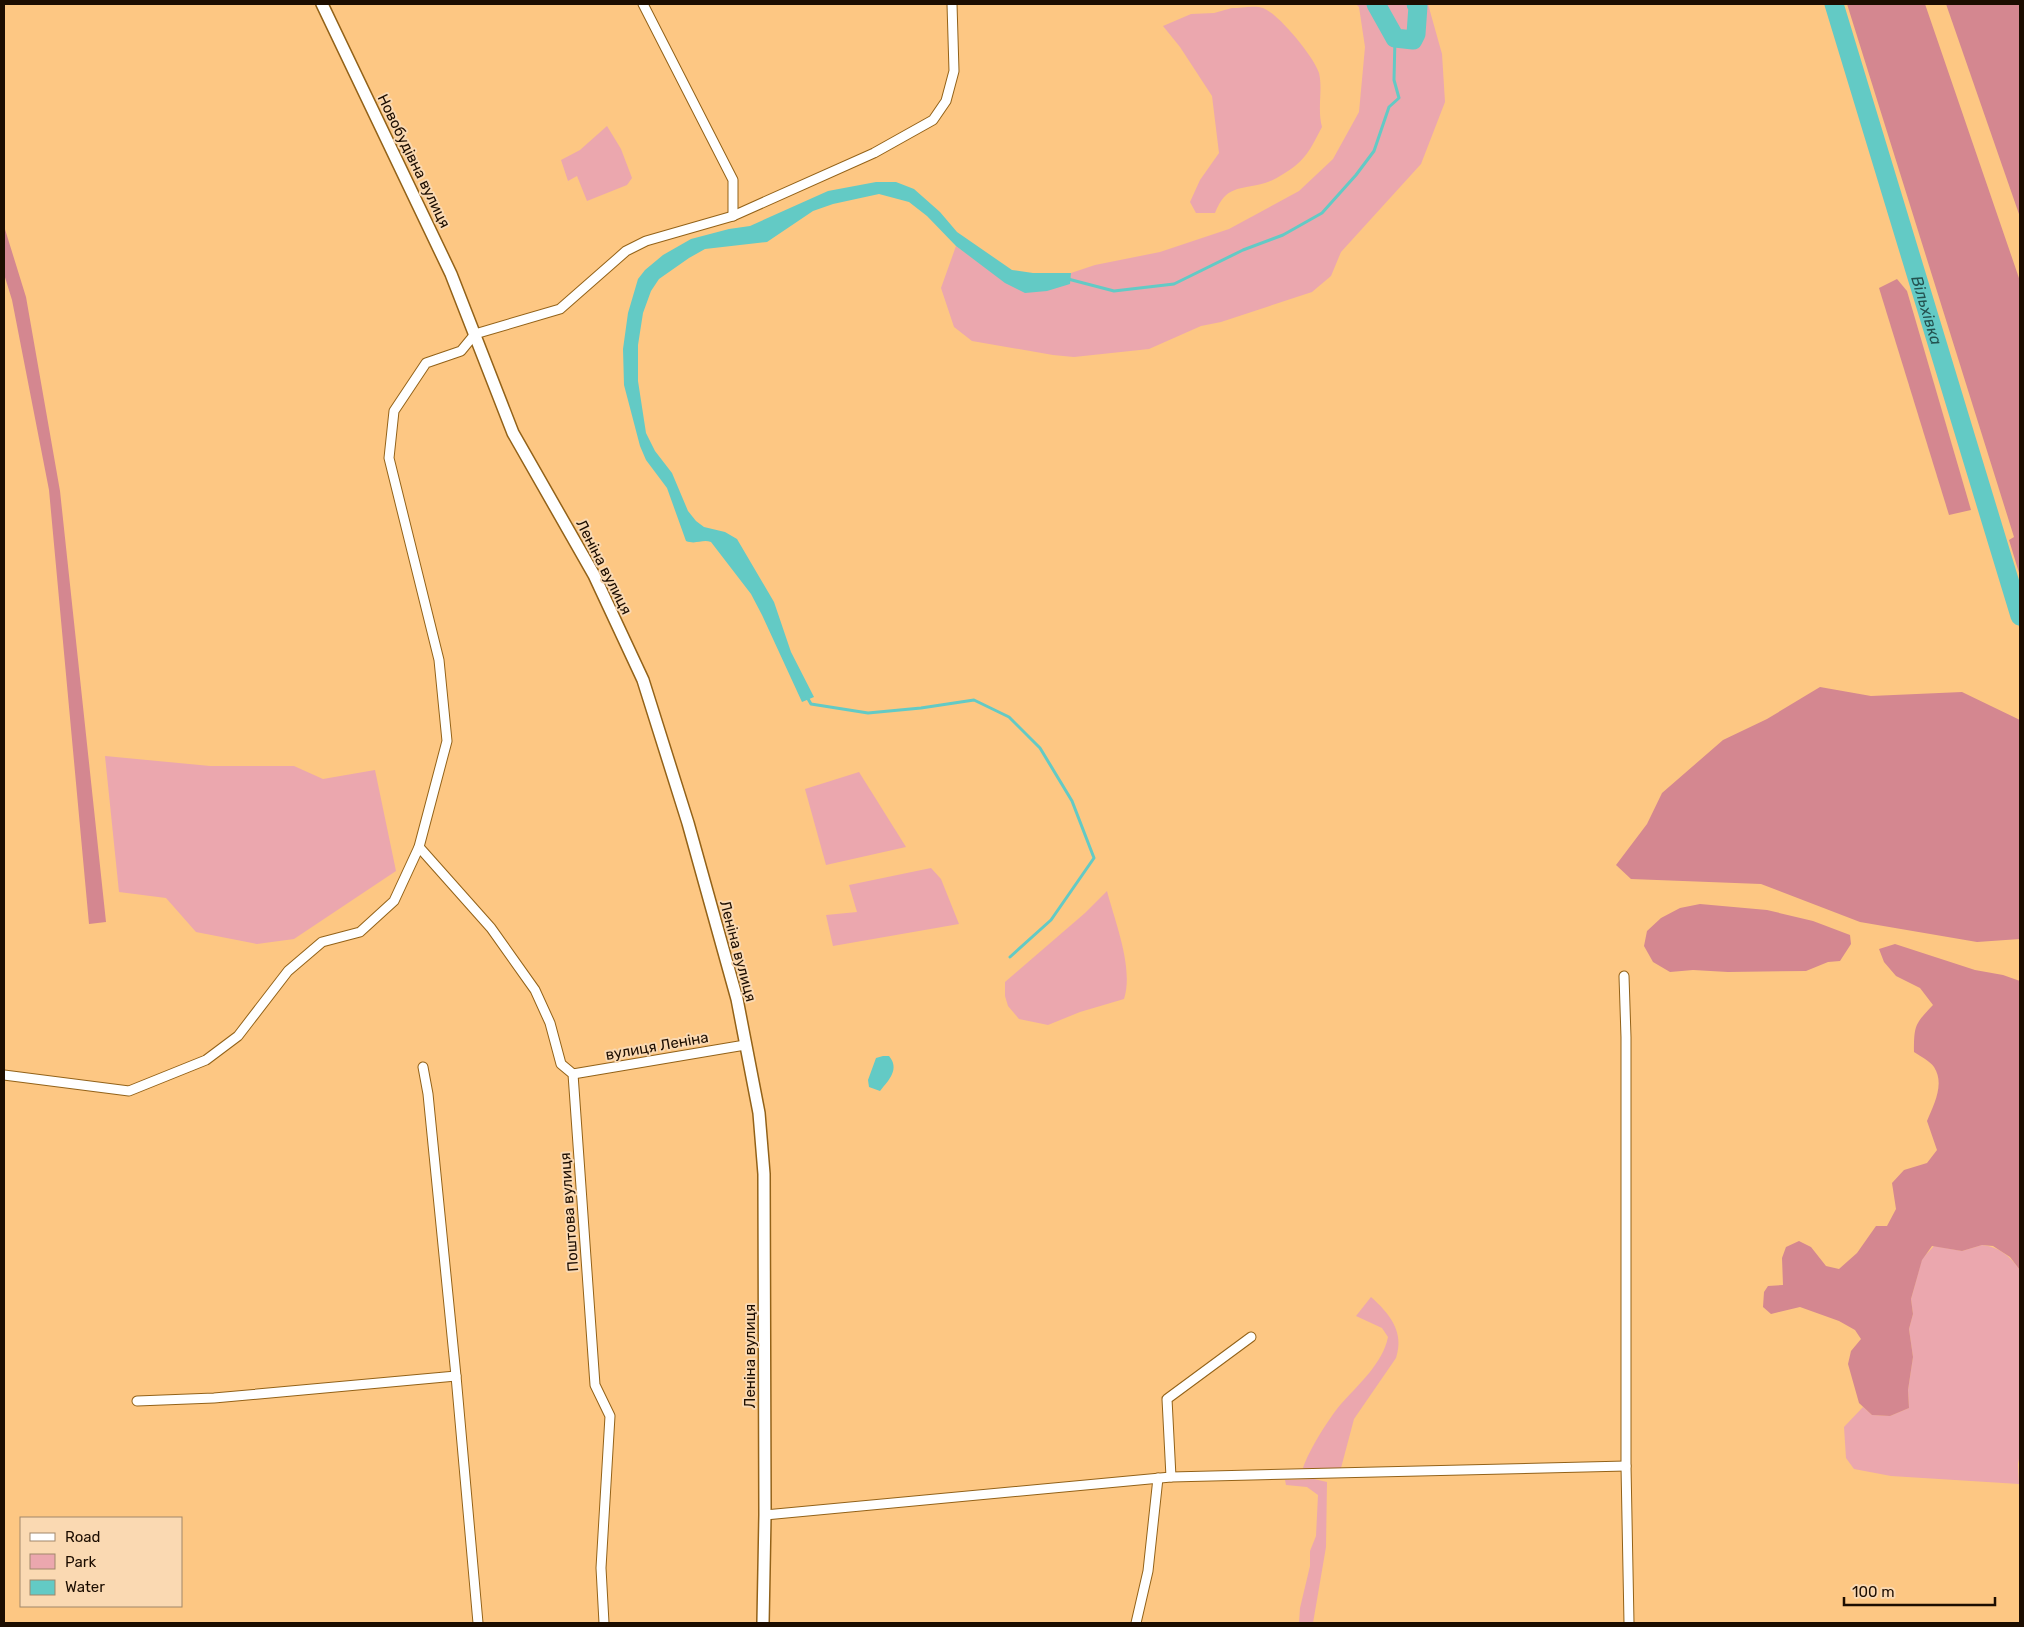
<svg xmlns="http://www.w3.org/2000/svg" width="2024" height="1627" viewBox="0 0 2024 1627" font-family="Rubik,sans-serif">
<rect width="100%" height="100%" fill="#fdc783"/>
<g fill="#eba7ae">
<path d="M1356,4h72l14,50 3,48 -24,62 -80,88 -10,24 -19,16 -91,30 -20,4 -52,23 -75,8 -21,-2 -81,-14 -18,-14 -13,-39 15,-42 29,21 84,17 2,-11 24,-8 65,-13 69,-23 70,-38 34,-32 26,-47 6,-65 -6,-40z"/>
<path d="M1232,8c9,0 23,-3 31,0 16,6 51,49 56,65 4,16 -2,36 3,54 -8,15 -14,29 -27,39 -8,6 -20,14 -30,17 -26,7 -39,2 -50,30h-19l-6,-11 10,-22 19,-27 -7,-57 -32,-49 -17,-21 28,-12 23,-1z"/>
<path d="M607,126l14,23 11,29 -5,7 -40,16 -10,-25 -9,5 -7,-21 19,-10z"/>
<path d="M105,756l105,10h84l29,13 52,-9 21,101 -102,68 -37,5 -61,-12 -30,-34 -47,-6z"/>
<path d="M859,772l47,75 -80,18 -21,-76z"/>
<path d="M931,868l10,11 18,45 -126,22 -7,-31 31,-3 -8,-27z"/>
<path d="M1107,891c8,31 27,77 17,108l-44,13 -32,13 -29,-6 -11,-13 -3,-10v-14l80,-69z"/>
<path d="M1982,1245c17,2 28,11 38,25v183l-2,11 1,20 -128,-8 -37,-7 -8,-11 -2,-31 19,-20 9,8 18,1 19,-8 -1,-18 5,-33 -4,-28 4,-15 -2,-15 11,-40 12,-13 28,5z"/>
<path d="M1371,1297c18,16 34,35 25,61l-42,61 -13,49 -34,2 -4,-2c6,-18 26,-50 38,-64 17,-19 42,-41 47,-67l-6,-9 -26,-12z"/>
<path d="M1314,1479l13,3 -1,65 -13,76h-14l1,-15 10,-42v-15l6,-15 2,-41 -11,-8 -21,-2 -1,-5z"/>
</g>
<g fill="#d48790">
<path d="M1847,4h78l95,277v295l-11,-36 5,-3z"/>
<path d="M1946,4h74v213z"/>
<path d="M4,226l22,71 34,194 46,431 -17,2 -40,-434 -37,-190 -8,-26z"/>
<path d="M1897,279l10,12 64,219 -22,5 -70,-227z"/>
<path d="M1820,687l51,9 91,-4 58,28v219l-43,3 -117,-20 -99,-38 -130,-5 -15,-14 31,-41 15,-31 61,-53 44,-21z"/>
<path d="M1700,904l67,6 46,11 37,14 1,9 -11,17 -12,1 -22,9 -78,1 -35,-2 -23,2 -17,-10 -9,-16 3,-15 14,-13 19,-10z"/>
<path d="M1895,944l80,26 28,5 17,6v289l-10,-13 -17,-11 -11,-1 -20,6 -30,-5 -10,14 -11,39 2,15 -4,15 4,28 -5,33 1,18 -19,8 -18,-1 -13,-12 -11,-39 3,-13 10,-12 -6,-9 -16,-9 -39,-14 -29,7 -8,-7 1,-15 4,-6 15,-1 -1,-27 4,-11 13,-6 12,6 15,19 13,3 18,-16 19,-27h11l9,-17 -4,-26 12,-13 23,-7 10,-13 -10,-29c7,-17 18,-37 7,-54 -4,-6 -14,-11 -20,-15 0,-27 1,-28 19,-47l-13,-17 -24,-12 -12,-14 -5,-13z"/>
</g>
<g fill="#63cac5">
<path d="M876,182h20l18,7 26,23 17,20 55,38 21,3h38l-1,11 -23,7 -22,2 -20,-10 -49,-37 -29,-30 -18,-14 -30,-8 -46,10 -20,7 -46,31 -62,7 -16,9 -30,21 -8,12 -8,22 -5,32v36l8,52 9,18 17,22 16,38 8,10 8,6 21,5 12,7 37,63 17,50 23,45 -12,5 -40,-87 -11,-21 -40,-52c-9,-3 -15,3 -25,-1l-19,-53 -21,-28 -6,-14 -16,-61 -1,-36 5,-36 10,-34 7,-9 18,-15 28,-16 38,-10 21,-3 78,-35z"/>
<path d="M2004,549l16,54v27l-23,-79z"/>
<path d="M883,1056h6c11,13 0,24 -9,35l-11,-4 -1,-7 8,-22z"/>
</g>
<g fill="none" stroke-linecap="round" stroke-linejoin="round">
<g stroke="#63cac5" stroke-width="3">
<path d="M1068,279l46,12 60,-7 69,-34 40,-15 39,-22 34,-38 18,-24 15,-44 10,-9 -5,-18 1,-42"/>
<path d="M807,697l4,7 57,9 53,-5 53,-8 35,17 31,31 32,53 22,57 -43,62 -41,37"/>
</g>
<g stroke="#63cac5" stroke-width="19">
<path d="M1376,4l19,34 18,2 3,-6 2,-28 -2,-2"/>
<path id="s1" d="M1834,4l186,612"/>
</g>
<defs>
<g id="minor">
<path d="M643,4l90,176v36"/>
<path d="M419,847l72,81 44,62 15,33 11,41 12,10 22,311 15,31 -9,152 3,55"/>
<path d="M1624,976l2,61v429l3,157"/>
<path d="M423,1067l5,27 28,282 22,247"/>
<path d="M573,1074l172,-29"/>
<path d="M4,1075l125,16 77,-31 32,-24 50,-65 34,-29 38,-10 34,-31 25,-54 28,-106 -8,-81 -50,-202 5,-47 32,-48 35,-12 14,-17 85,-25 66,-58 20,-10 87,-25 141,-63 59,-33 13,-19 8,-30 -2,-67"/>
<path d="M137,1401l77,-3 242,-22"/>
<path d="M1171,1477l-4,-78 84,-62"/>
<path d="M765,1515l406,-38 455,-11"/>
<path d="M1136,1623l12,-52 10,-93"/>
</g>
<path id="tertiary" d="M322,4l129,270 62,159 81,142 49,105 45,143 49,176 22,114 5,61 1,341 -2,108"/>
</defs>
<use href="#minor" stroke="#936218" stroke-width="11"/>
<use href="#tertiary" stroke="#936218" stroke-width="14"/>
<use href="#minor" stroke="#fff" stroke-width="9"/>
<use href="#tertiary" stroke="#fff" stroke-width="11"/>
</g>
<g text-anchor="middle" stroke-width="4" stroke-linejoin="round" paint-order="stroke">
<g font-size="15" fill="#1c0d00" stroke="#fad9b2">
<text transform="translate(414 161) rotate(64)" y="5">Новобудівна вулиця</text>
<text transform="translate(604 567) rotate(63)" y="5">Леніна вулиця</text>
<text transform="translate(738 951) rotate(75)" y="5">Леніна вулиця</text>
<text transform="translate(657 1046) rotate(-10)" y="5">вулиця Леніна</text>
<text transform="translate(569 1212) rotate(-94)" y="5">Поштова вулиця</text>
<text transform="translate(750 1356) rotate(-90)" y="5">Леніна вулиця</text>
</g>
<g font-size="16" font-style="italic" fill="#245250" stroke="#fad9b2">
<text dy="6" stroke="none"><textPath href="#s1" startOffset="320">Вільхівка</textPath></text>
</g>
</g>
<rect width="2024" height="1627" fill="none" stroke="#1c0d00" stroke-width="10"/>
<rect x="20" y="1517" width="162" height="90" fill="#fad9b2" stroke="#a1876b"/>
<rect x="30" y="1533" width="25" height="8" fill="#ffffff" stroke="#a1876b"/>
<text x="65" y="1542" font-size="15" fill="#1c0d00">Road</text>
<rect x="30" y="1554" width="25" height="15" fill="#eba7ae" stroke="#a1876b"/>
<text x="65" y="1567" font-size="15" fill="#1c0d00">Park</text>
<rect x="30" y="1580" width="25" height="15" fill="#63cac5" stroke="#a1876b"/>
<text x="65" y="1592" font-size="15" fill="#1c0d00">Water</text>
<path d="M1844 1597v8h151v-8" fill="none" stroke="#1c0d00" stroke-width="2.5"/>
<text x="1852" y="1597" font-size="15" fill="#1c0d00" stroke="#fad9b2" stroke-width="4" paint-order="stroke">100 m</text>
</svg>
